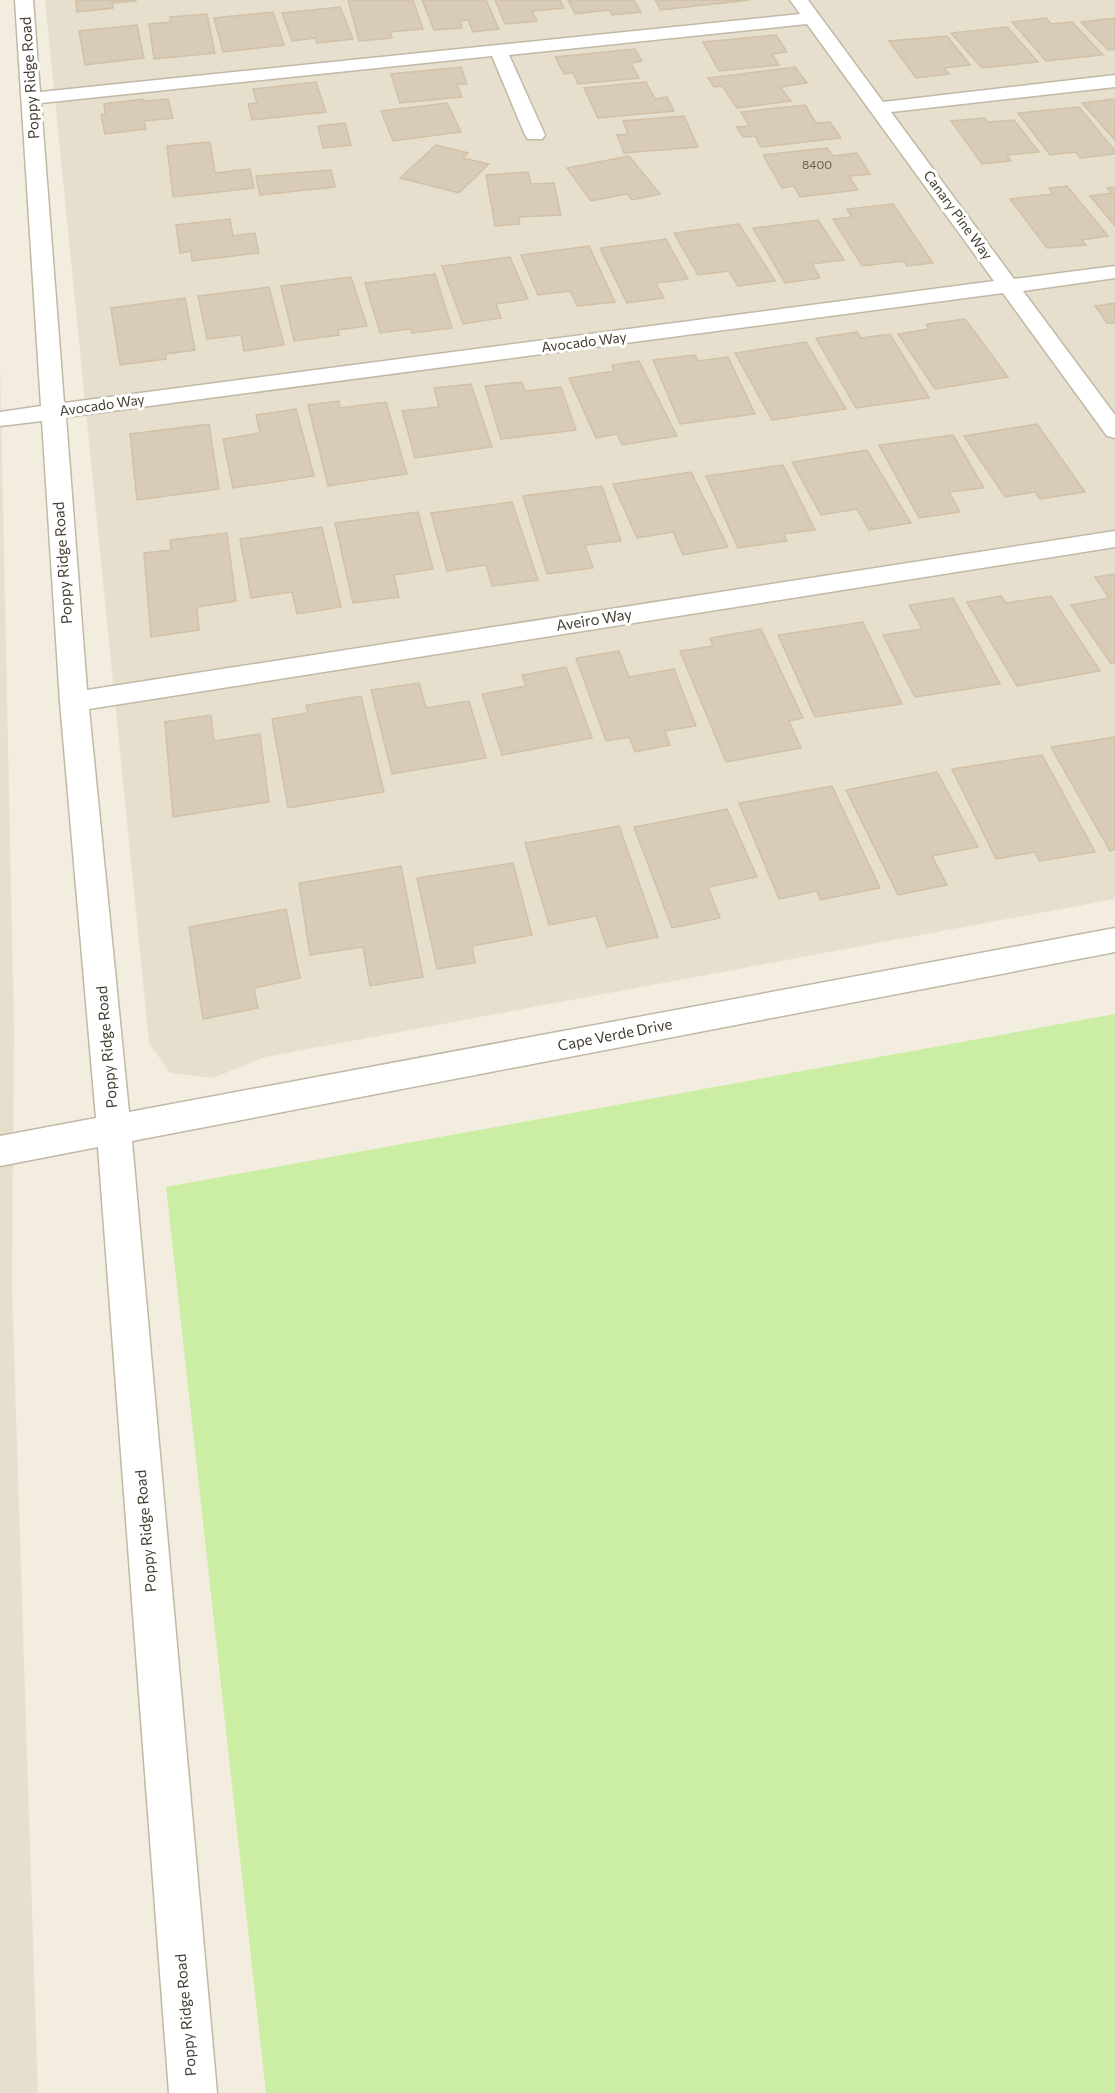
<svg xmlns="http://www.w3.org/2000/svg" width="1115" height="2093" viewBox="0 0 1115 2093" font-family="Commissioner,sans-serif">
<rect width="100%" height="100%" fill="#f3ede0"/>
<g fill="#e7dfce">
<path d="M45,0h1070v899l-850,158 -52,21 -43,-5 -21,-30z"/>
<path d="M0,363l14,667 -2,260 26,803h-38z"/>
</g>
<path fill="#cceda4" d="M1115,1014v1079h-849l-100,-906z"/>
<g fill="#d8cbb8" stroke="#d1c1a7" stroke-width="1.5">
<path d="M76,0h59l1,1 -24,2 1,5 -36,4z"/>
<path d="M348,0h65l10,29 -33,3 2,6 -33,3z"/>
<path d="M422,0h64l13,29 -26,3 -5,-12 -8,1 2,7 -28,2z"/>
<path d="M495,0h65l4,8 -32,3 5,10 -32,3z"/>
<path d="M568,0h66l7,12 -29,3 -3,-5 -34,4z"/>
<path d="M655,0h95l-89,10z"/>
<path d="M340,7l13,32 -36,4 -2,-5 -23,3 -10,-28z"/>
<path d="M273,12l11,33 -61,7 -9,-34z"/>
<path d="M207,14l8,39 -61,6 -5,-35 22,-2 -1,-5z"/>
<path d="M1046,18l5,6 21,-2 31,33 -57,6 -34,-39z"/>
<path d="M1115,18v31l-7,1 -27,-28z"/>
<path d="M137,25l7,33 -59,7 -6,-34z"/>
<path d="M1007,27l31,35 -56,6 -31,-35z"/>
<path d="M776,35l11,17 -15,2 7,11 -60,6 -16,-29z"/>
<path d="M947,36l23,29 -26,3 5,6 -33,4 -27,-37z"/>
<path d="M635,49l7,12 -11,2 8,15 -61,6 -5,-11 -9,1 -9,-17z"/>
<path d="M461,67l6,17h-10l5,13 -62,6 -9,-29z"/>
<path d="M795,67l12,16 -27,4 11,14 -54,7 -15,-22 -8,1 -6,-9z"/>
<path d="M316,82l10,30 -74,8 -4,-16 9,-1 -4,-14z"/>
<path d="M646,82l9,17 12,-2 7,14 -76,7 -14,-30z"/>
<path d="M143,99l1,2 24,-2 5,19 -29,3 2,8 -41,5 -4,-19 4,-1 -1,-10z"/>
<path d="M1114,99l1,1v40l-33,-37z"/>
<path d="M447,103l14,29 -68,9 -12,-30z"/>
<path d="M805,105l11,18 14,-1 11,16 -80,9 -6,-11 -12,1 -6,-10 12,-1 -8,-14z"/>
<path d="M1079,107l36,44v3l-35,4 -4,-6 -26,3 -32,-42z"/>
<path d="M684,116l14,31 -74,6 -7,-18 11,-1 -5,-13z"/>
<path d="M984,118l4,4 26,-2 25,32 -32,3 4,6 -29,3 -31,-43z"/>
<path d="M345,123l6,22 -28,3 -5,-22z"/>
<path d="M210,142l5,31 35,-4 4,19 -81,9 -6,-51z"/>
<path d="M436,145l32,8 -5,5 26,6 -30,29 -59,-15z"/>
<path d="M827,148l6,8 24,-3 13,21 -21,2 9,14 -58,7 -6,-11 -12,2 -19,-33z"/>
<path d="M629,156l31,38 -28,6 -5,-6 -36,7 -24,-33z"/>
<path d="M331,170l4,17 -75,8 -4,-19z"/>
<path d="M528,172l3,12 23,-1 7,32 -43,2 2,7 -25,2 -9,-51z"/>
<path d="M1067,186l41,50 -26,4 4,5 -39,3 -37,-49 43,-5 -4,-6z"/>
<path d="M1115,187v39l-25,-30 22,-3 -5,-5z"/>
<path d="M893,204l40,59 -26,3 -3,-5 -42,5 -29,-47 19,-2 -5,-8z"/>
<path d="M230,219l3,17 22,-3 4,20 -67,8 -1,-10 -11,2 -4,-28z"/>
<path d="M818,220l26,40 -32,4 8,14 -35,5 -32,-55z"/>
<path d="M739,224l36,57 -37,5 -9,-15 -31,4 -24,-42z"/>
<path d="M666,239l22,40 -32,4 8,15 -37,5 -27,-55z"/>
<path d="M589,246l26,56 -38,4 -7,-15 -32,4 -17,-40z"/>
<path d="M510,257l18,42 -32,5 5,14 -38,6 -21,-58z"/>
<path d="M435,274l17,54 -40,5 -2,-4 -30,4 -15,-50z"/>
<path d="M351,277l16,49 -29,4 1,5 -45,6 -13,-55z"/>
<path d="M269,287l15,58 -40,6 -3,-16 -34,4 -9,-43z"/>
<path d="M185,298l10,52 -29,4v5l-46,6 -9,-57z"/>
<path d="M1115,303v20h-8l-12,-17z"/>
<path d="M965,319l43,58 -73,12 -37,-55 31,-5 -3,-5z"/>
<path d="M857,332l4,6 29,-4 39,64 -73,10 -40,-70z"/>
<path d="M806,342l40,67 -74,11 -37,-67z"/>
<path d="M695,355l3,6 30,-4 27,57 -75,10 -27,-64z"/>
<path d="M639,361l38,75 -55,9 -5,-11 -21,4 -27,-60 45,-7 -2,-6z"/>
<path d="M522,382l3,9 36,-4 15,43 -75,9 -16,-53z"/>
<path d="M471,384l21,63 -77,11 -13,-47 37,-4 -5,-19z"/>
<path d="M339,401l1,7 46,-6 21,72 -79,12 -20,-81z"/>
<path d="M296,409l18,67 -81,12 -10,-49 37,-6 -4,-18z"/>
<path d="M209,424l10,65 -82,11 -7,-66z"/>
<path d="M1037,424l48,68 -45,7 -5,-7 -30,5 -41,-61z"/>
<path d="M953,435l31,53 -35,4 11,20 -41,6 -40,-73z"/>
<path d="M867,450l44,73 -42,7 -12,-21 -36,6 -29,-53z"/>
<path d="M783,465l32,65 -31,4 3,7 -49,7 -32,-72z"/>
<path d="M691,472l37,75 -45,8 -10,-23 -36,6 -24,-54z"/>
<path d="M602,486l19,55 -36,4 8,23 -46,6 -24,-78z"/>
<path d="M512,502l26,78 -46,6 -6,-21 -39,6 -16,-58z"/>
<path d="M418,512l15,57 -39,6 5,22 -46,6 -18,-80z"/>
<path d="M322,527l19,80 -44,7 -5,-22 -41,6 -11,-59z"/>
<path d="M227,533l9,68 -39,6 2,23 -48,7 -7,-84 27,-3 -1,-10z"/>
<path d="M1115,574v89l-4,1 -40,-59 38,-7 -14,-21z"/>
<path d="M1001,596l5,7 45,-7 49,75 -83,15 -50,-84z"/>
<path d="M953,598l47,86 -85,13 -32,-62 39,-6 -13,-24z"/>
<path d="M863,622l39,82 -87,13 -37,-82z"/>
<path d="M761,629l42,89 -14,3 12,27 -75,14 -46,-111 33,-5 -3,-8z"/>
<path d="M619,651l10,26 45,-8 22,57 -31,5 5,14 -35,7 -6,-15 -23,4 -30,-83z"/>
<path d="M566,667l26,71 -90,17 -20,-61 44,-8 -4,-11z"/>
<path d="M419,683l7,25 43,-7 17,57 -94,16 -21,-84z"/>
<path d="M361,696l23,96 -96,16 -16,-89 36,-6 -2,-8z"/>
<path d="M211,715l3,26 46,-7 9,68 -96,15 -8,-95z"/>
<path d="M1115,737v113l-5,1 -59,-104z"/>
<path d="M1042,755l53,97 -56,9 -4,-9 -39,7 -44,-90z"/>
<path d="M937,772l41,75 -46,9 15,29 -49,10 -52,-105z"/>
<path d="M832,786l48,102 -60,12 -3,-9 -38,8 -40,-96z"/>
<path d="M727,809l30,68 -49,10 12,31 -48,10 -38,-101z"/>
<path d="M619,826l39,111 -51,10 -11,-31 -47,9 -24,-82z"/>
<path d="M513,863l19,72 -60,11 3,17 -38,6 -20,-91z"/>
<path d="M401,866l22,111 -53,9 -7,-39 -53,8 -11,-72z"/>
<path d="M286,909l14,69 -46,10 4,20 -55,11 -14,-92z"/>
</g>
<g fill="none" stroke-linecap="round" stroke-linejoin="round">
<defs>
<path id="street" d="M15,0h18l7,92 760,-78 -10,-14h18l75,102 232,-27v12l-224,25 123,167 101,-13v12l-92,13 92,124v23l-8,-2 -104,-143 -937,124 21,273 1028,-159v16l-1026,162 40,403 986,-184v24l-983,189 85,952h-48l-71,-946 -98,19v-30l96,-18 -36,-416 -18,-281 -42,5v-14l41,-6zM807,24l187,257 -930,122 -23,-300 451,-47 33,79 3,4h14l3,-4 -36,-80z"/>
</defs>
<use href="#street" stroke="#c1b8a5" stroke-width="3"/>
<use href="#street" fill="#fff" fill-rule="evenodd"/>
</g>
<g text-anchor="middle" stroke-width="6" stroke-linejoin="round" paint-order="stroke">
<g font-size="12" fill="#696053">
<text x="817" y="169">8400</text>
</g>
<g font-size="14" fill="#443d31" stroke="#fff">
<text transform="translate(958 215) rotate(54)" y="5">Canary Pine Way</text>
<text transform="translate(584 342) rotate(-7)" y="5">Avocado Way</text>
<text transform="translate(102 405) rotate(-8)" y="5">Avocado Way</text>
</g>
<g font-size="15" fill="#443d31" stroke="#fff">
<text transform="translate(30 78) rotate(-94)" y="5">Poppy Ridge Road</text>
<text transform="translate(63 563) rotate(-94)" y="5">Poppy Ridge Road</text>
<text transform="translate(594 620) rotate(-9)" y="5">Aveiro Way</text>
<text transform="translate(615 1035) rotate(-11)" y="5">Cape Verde Drive</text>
<text transform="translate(107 1047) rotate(-95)" y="5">Poppy Ridge Road</text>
<text transform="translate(146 1531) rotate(-95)" y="5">Poppy Ridge Road</text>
<text transform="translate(186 2015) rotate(-95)" y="5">Poppy Ridge Road</text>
</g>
</g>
</svg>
